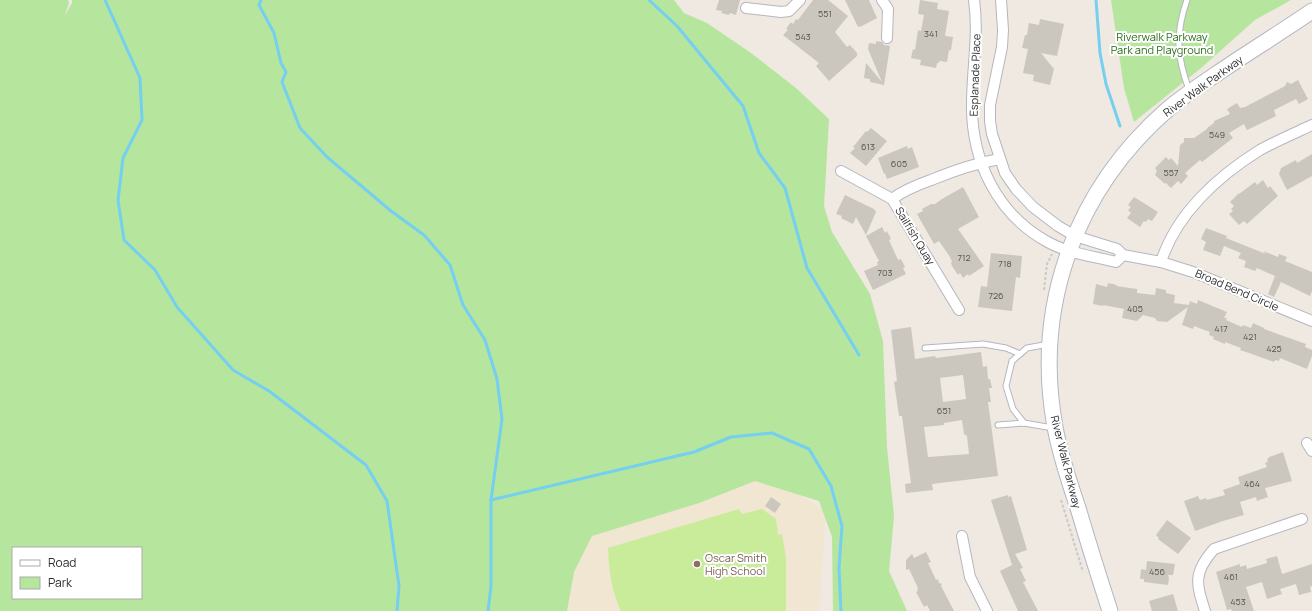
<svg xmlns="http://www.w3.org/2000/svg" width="1312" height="611" viewBox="0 0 1312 611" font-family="Manrope,sans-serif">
<rect width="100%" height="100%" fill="#efe9e1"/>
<path fill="#f0e6d1" d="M771,475l55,37 -7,99h-252l9,-93z"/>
<g fill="#b6e59e" fill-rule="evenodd">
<path d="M0,0h68l1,3 -4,12 7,-12v-3h602l10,13 23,10 44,30 45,35 33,31 -5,87 8,26 38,62 13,47 4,106 7,69 -5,55 18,40h-74l-1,-74 -13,-36 -64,-20 -56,22 -107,33 -18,36 -7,39h-567zM13,548h128v50h-128z"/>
<path d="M1111,0h180l-36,20 -54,48 -67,54 -10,-34z"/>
</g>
<path fill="#c9ec9a" d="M739,509l3,5 20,-5 14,10 2,16 4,-1 4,24v53h-165c-10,-22 -12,-40 -13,-63z"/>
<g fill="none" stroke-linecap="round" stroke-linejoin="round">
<g stroke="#75cff0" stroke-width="3">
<path d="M105,0l35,78 2,42 -19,38 -5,42 6,40 31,30 22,37 56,63 36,21 97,74 21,36 12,85 -2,25"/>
<path d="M261,0l-2,5 15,28 7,30 5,9 -4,10 18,46 27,29 64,54 33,24 26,30 13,40 22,35 12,39 5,40 -11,81v86l-3,25"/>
<path d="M649,0l28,26 66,80 16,47 26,35 22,80 52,87"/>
<path d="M1096,0l4,53 6,31 14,42"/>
<path d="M491,500l203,-48 37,-15 41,-4 37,16 22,37 11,40 -3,42 2,43"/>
</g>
</g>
<g fill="#cbc7bf" fill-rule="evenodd">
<path d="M719,0h21l-4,15 -6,-2 -1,2 -8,-2 1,-2 -6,-1z"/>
<path d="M813,0h15l20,16 -13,16 12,15 3,-2 7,8v3l-28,25 -13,-15 3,-3 -36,-28 5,-5 -2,-1 5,-7 2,2 3,-5 2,1z"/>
<path d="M845,0h24l8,18 -17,9v-1l-2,1z"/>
<path d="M920,0l18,3 -1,6 12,2 -4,25 8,1 -2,13h-2l-2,12 -8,-1v2h-2l-1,5 -16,-3 1,-5 -10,-2 2,-9 2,1 3,-20 3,1 3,-16 -6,-1z"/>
<path d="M1040,19l24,5 -7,32 -16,-3 13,16 -4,16 -17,-4 1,-6 -11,-2 5,-24 -6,-1 3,-13h2l2,-12 10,2z"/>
<path d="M876,41l6,1 2,3 6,1 -6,39 -14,-3v-3l-6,-1 2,-15 16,19 -14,-33 1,-6 7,1z"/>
<path d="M1298,80l10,19 -9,5 -3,-5 -22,11 2,6 -29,14 -3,-6 -15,9 4,5 -31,24 -2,-2 -15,13 3,3 -7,8 -3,-3 -7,7 -5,-5 -1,1 -10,-9 2,-4 -2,-3 11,-11 3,3 2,-2 7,8 2,-21 4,-3v-4h10l13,-9v-1l7,-5v-2l16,-7 -3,-5 10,-6 3,5 5,-1 40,-21 2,-4 4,2z"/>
<path d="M871,128l16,13 -21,25 -16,-13 5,-5 -2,-1 13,-16 1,1z"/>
<path d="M907,146l1,3 4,-2 7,20 -32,12 -2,-6 -1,1 -6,-16z"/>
<path d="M1312,154v22l-25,14 -8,-16 2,-6 15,-8 1,3z"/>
<path d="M1263,180l5,8 2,-2 8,10 -31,28 -3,-3 -5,4 -10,-11 4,-3 -2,-2 3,-3 -4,-4 9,-9v1l16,-12 2,3z"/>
<path d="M963,187l16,30 -21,12 26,37 -15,10 -1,-2 -5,4 -3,-5 -2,2 -6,-9 -1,-3 1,-1 -2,-5 -11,-16 -5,3 -17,-30 6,-3 -1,-2 9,-5h4l7,-5z"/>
<path d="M845,195l29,14 2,3 -10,23 -10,-18 -3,7 -12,-6 1,-2 -6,-2z"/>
<path d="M1134,197l24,15 -6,9 -4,-2 -2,3 -2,-1 -4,6 -13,-9 4,-5 -3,-3 3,-3 -3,-2z"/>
<path d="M882,227l3,6 2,-2 4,8 -2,1 9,20 3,-1 4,8 -2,1 3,6 -33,16 -9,-19 14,-6 -1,-3 2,-1 -13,-25z"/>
<path d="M1206,228l21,8 -1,2 40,16 -3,-3 15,6 1,-3 8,3 -2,4 27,11v19l-2,5 -29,-14 -7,15 -6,-3 7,-18 -18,-8 -2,3 -11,-4 2,-6 -8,-3 3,-5 -17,-7 -4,10 -17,-6 3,-8 -5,-3z"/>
<path d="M991,253l31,3 -2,22 -4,-1 -4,34 -34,-4 3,-21 6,1z"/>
<path d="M1108,283l9,2 -1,1 21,3v4l18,2 1,-7 10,2v3l9,2 -1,8 15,2 1,-4 7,3 1,-4 29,12 -3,6h3l-1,2 16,7 1,-2 8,3 2,-5 11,5v1l42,15 -1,3 7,3v6l-5,13 -27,-11 -1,3 -4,-1 -1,2 -25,-9 -9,-3 1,-2 -16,-6v2l-12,-5 1,-2 -5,-2 1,-3 -16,-6 -1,3 -11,-4 6,-18 -21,15 -10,-1 -2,-3 -12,-3 -6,6 -15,-3 2,-9 -21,-4v1l-10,-2 3,-20 11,3z"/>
<path d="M911,327l4,32 20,-3 1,2 45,-6 2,15 4,-1 1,13h2l2,9h-3l2,14h-3l10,74 -66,8 1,6 -27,3 -1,-9 6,-1 -9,-67h-3l-5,-34 3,-1 -6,-51zM963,375l3,24 -23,3 -3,-24zM962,420l2,14 3,2 2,18 -41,3 -4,-30 20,-2v-2z"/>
<path d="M1283,452l9,29 -27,7 3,9 -11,4 -1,-4 -16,5 4,13 -21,6 -28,10 -11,-30 14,-5 2,4 6,-2 1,2 18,-5 -2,-5 17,-6 -2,-7 29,-10 -2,-4 3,-1 -1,-3 2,-1v-1z"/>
<path d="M1008,495v2l3,-1 16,54 -12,4 8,14 -3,1 6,12 -3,1 15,29h-20l-18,-40 12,-6 -21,-65z"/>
<path d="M771,497l10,7 -6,9 -10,-7z"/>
<path d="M1167,520l24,18 -13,16 -20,-15 1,-1 -3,-3z"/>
<path d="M926,552l5,10 -3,1 8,17 2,-1 1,4 3,1 -1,2 13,25h-24l-3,-6 -3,2 -8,-15 2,-1 -1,-2 1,-1 -9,-19 -3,1v-10l6,-6 2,4z"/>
<path d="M1277,556l5,18 30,-10v22l-2,1 1,5 -12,3 -3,-11 -16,5 2,5 -15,5 -5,-17 -16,5 8,24h-22l-1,-2 -4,1 -11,-38 24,-8v3l6,-2 1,4 20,-6 -1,-4z"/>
<path d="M1147,561l28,3 -2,11h-5l1,3 -1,7 -24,-3v-3h-4l1,-10 5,1z"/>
<path d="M1173,594l5,17h-26l-3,-10z"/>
</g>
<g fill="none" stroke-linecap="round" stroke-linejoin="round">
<defs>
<g id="lane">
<path d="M1187,0c-12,34 -10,57 2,90"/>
<path d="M925,348l58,-4 23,4 14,6"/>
<path d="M1024,423l-11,-14 -7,-23 6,-25 15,-13 22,-4"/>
<path d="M998,425l26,-2 29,5"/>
</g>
<g id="street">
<path d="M882,0l6,9 -1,29"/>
<path d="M974,0c5,35 -2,69 -2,103 -1,56 24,110 74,138 20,12 47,15 70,21l7,-7"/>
<path d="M1001,0l2,30 -1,17 -12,58v16l2,13 13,39 11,16 17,18 25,19 17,10 42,13 6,6 38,7 32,10 119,49"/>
<path d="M746,8l35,4 8,-1 11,-11"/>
<path d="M841,171l51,28 67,111"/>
<path d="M892,199c12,-9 25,-14 39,-19 22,-9 45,-17 69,-21"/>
<path d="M1161,262c15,-48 57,-86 99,-112 16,-9 35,-17 52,-25"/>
<path d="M1307,443l5,8"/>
<path d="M962,536l8,41 17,34"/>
<path d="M1205,611c-9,-28 -12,-38 9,-62l88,-30"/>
</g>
<path id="secondary" d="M1110,611c-11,-34 -22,-69 -32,-103 -9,-27 -18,-53 -23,-81 -22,-121 20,-237 113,-318 15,-13 31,-23 47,-34 32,-22 65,-42 97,-64"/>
</defs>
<use href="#lane" stroke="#b4b7c1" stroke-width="7"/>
<use href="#street" stroke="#b4b7c1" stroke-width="12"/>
<use href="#secondary" stroke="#b4b7c1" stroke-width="17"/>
<g stroke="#c9c9c9" stroke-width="2" stroke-dasharray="3 2" stroke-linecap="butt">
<path d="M1044,290l3,-26 5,-10"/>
<path d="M1061,500l22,72"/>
</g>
<use href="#lane" stroke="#fff" stroke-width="5"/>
<use href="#street" stroke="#fff" stroke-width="10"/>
<use href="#secondary" stroke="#fff" stroke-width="15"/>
</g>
<circle fill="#8d6e63" stroke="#fff" stroke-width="1.5" cx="697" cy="564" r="4"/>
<g text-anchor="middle" stroke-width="4" stroke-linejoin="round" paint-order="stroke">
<g font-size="9" fill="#555452">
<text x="825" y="17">551</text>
<text x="931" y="37">341</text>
<text x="803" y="40">543</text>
<text x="1217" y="138">549</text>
<text x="868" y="150">613</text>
<text x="899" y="167">605</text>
<text x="1171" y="176">557</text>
<text x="964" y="261">712</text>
<text x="1005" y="267">718</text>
<text x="885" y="276">703</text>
<text x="996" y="299">726</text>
<text x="1135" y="312">405</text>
<text x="1221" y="332">417</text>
<text x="1250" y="340">421</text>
<text x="1274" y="352">425</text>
<text x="944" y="414">651</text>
<text x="1252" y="487">464</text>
<text x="1157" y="575">456</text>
<text x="1231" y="580">461</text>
<text x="1238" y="605">453</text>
</g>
<g font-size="11" fill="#2c6e1b" stroke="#fff">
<text x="1162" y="41">Riverwalk Parkway<tspan x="1162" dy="13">Park and Playground</tspan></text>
</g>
<g font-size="11" fill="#2e2e2e" stroke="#fff">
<text transform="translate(975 75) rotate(-88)" y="4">Esplanade Place</text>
<text transform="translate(1203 86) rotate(-36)" y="4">River Walk Parkway</text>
<text transform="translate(915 236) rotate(59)" y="4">Sailfish Quay</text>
<text transform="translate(1237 290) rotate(23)" y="4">Broad Bend Circle</text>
<text transform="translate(1066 462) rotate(76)" y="4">River Walk Parkway</text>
</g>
<g font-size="11" fill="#785e54" stroke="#fff" text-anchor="start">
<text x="705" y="562">Oscar Smith<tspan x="705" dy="13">High School</tspan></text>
</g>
</g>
<rect x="12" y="547" width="130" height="52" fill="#ffffff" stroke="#ababab"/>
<rect x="20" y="560" width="20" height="6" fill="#ffffff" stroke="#ababab"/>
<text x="48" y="567" font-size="12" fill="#2e2e2e">Road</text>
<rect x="20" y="577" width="20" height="12" fill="#b6e59e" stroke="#ababab"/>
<text x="48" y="587" font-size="12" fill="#2e2e2e">Park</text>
</svg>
